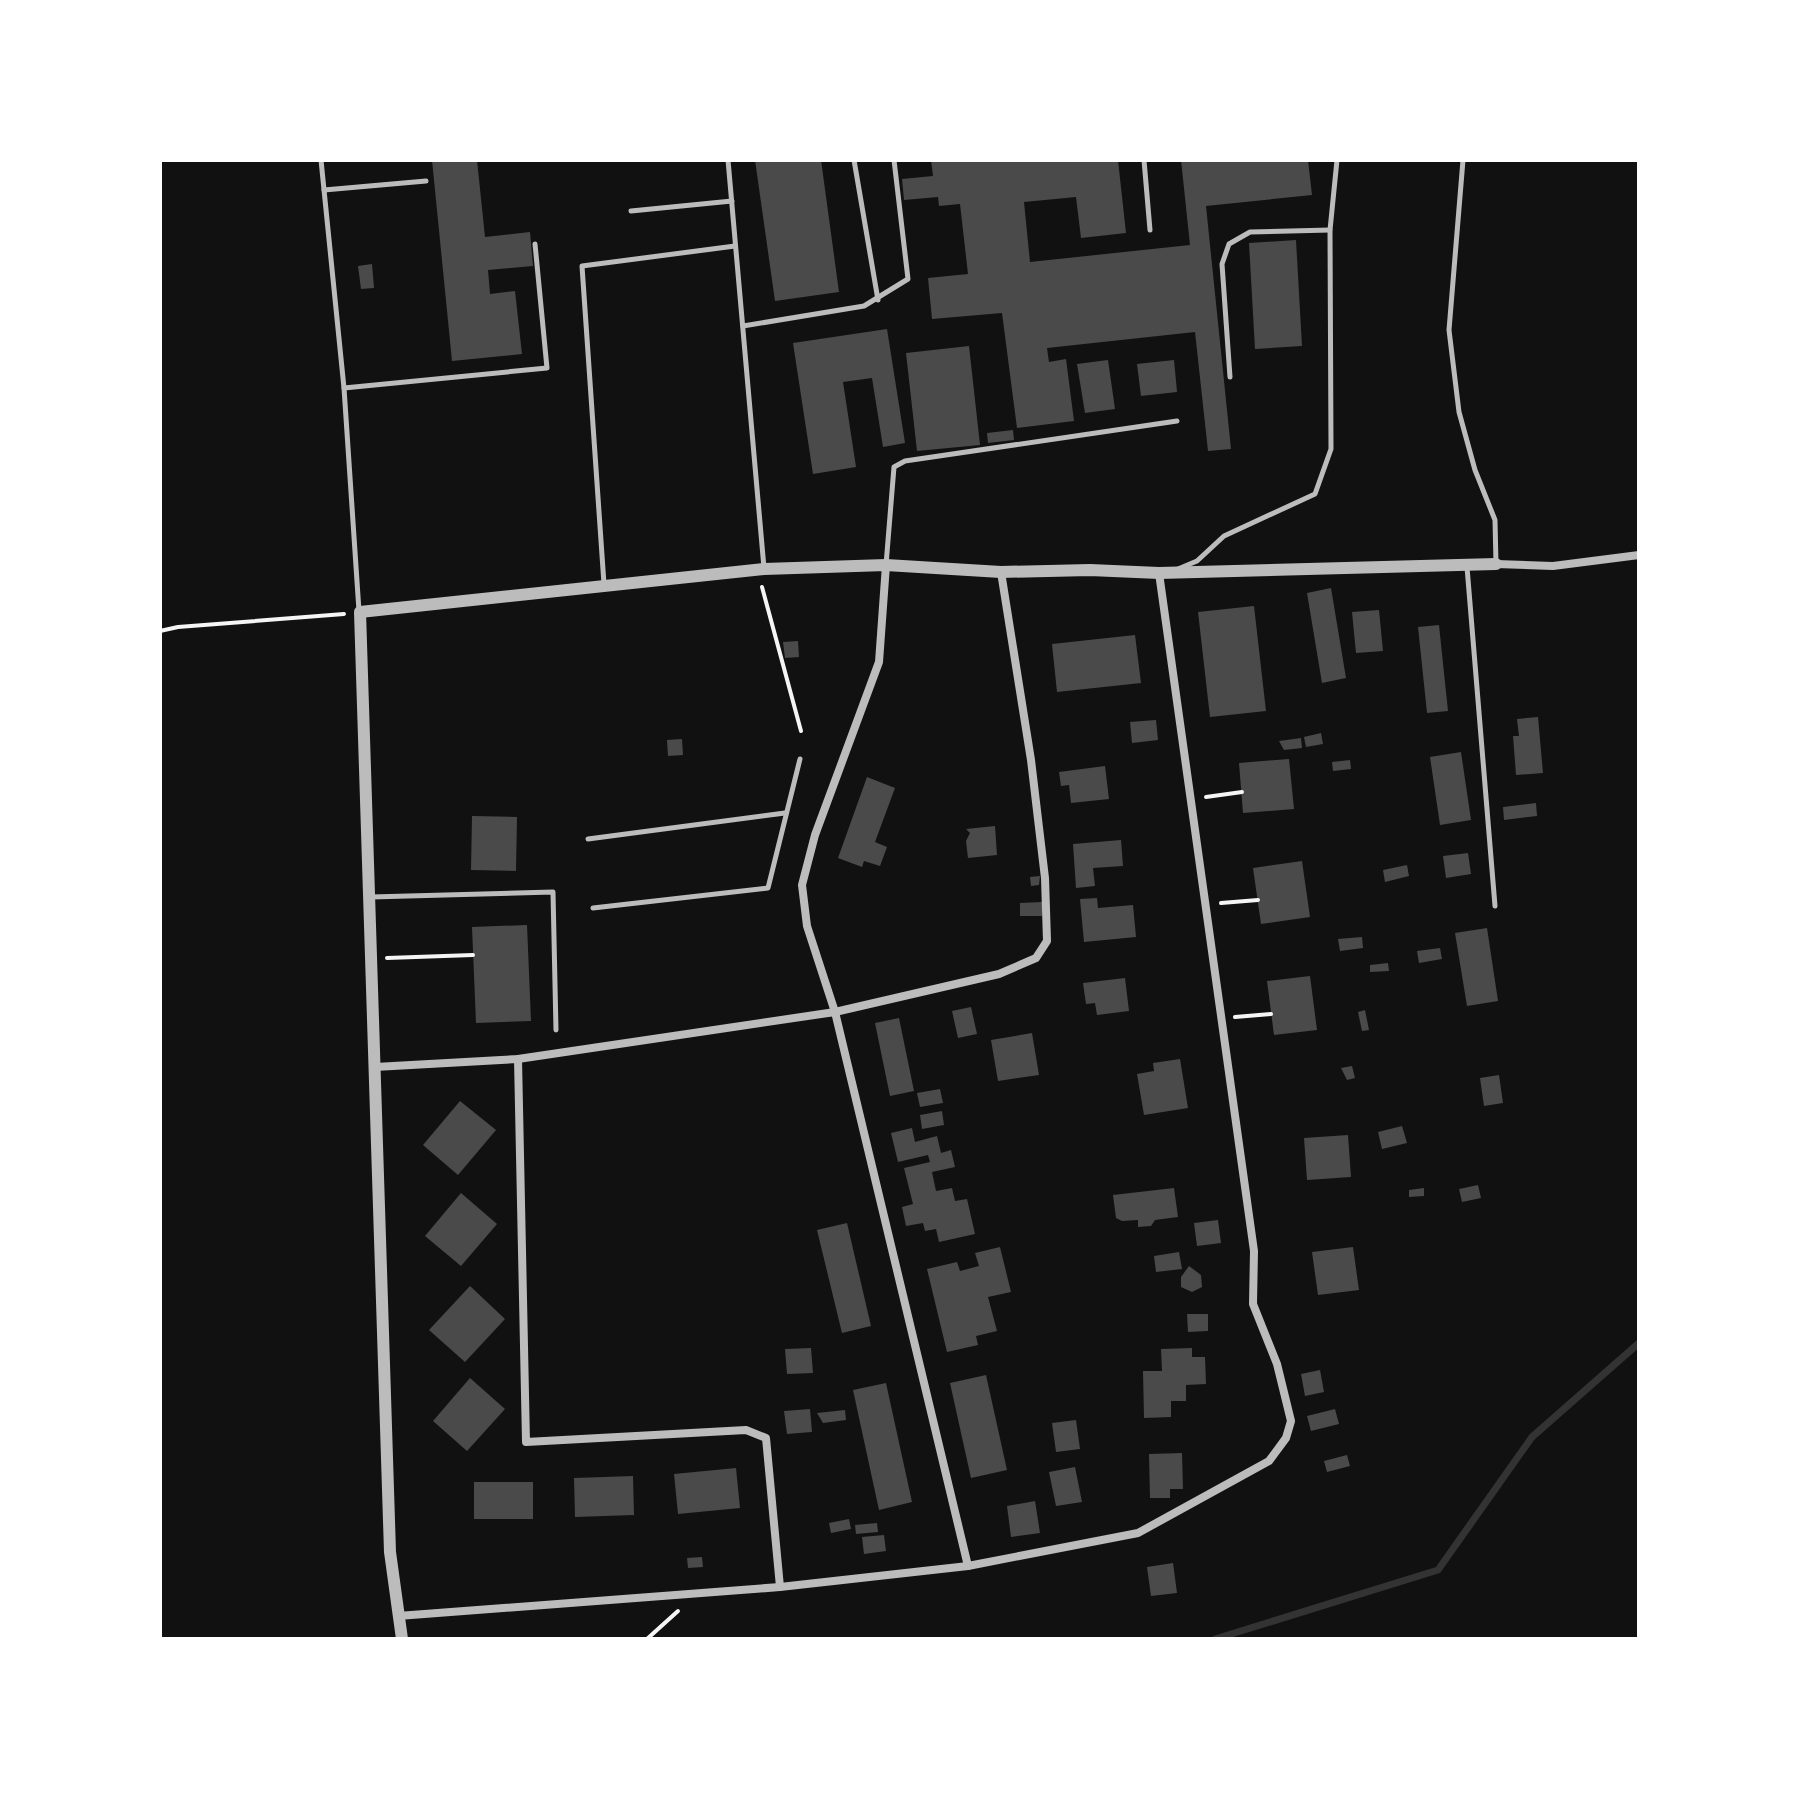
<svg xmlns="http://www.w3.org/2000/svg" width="1799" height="1799" viewBox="0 0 1799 1799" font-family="Mulish,sans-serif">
<rect width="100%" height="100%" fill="#111"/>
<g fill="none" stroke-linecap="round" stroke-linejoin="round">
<path stroke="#333" stroke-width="7" d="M1215,1639l223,-69 94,-133 107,-94"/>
</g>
<g fill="#4a4a4a">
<path d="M432,160h45l8,77 45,-5 3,34 -45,4 2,24 25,-3 7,63 -70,7z"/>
<path d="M755,160h66l18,132 -64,9z"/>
<path d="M931,160h187l8,73 -45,5 -5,-41 -52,5 6,60 160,-17 -9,-85h127l4,35 -106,11 25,243 -23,2 -13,-119 -148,16 2,14 17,-3 8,62 -57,7 -15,-115 -70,6 -4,-41 40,-4 -8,-70 -21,2 -1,-9 -34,3 -2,-21 31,-3z"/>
<path d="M1296,240l6,106 -47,3 -6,-106z"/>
<path d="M372,264l2,24 -13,1 -3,-23z"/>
<path d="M887,329l18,114 -22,4 -11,-69 -29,4 13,85 -43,7 -20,-131z"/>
<path d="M969,346l11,99 -63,6 -11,-98z"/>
<path d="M1108,360l7,49 -30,4 -8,-49z"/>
<path d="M1174,360l3,32 -36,4 -4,-32z"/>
<path d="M1013,430l1,10 -26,3 -1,-10z"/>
<path d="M1331,588l15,90 -24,5 -15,-90z"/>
<path d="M1254,606l12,105 -56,6 -12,-105z"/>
<path d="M1379,610l4,41 -27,2 -4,-41z"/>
<path d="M1439,625l9,86 -21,2 -9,-86z"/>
<path d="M1135,635l6,48 -84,9 -5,-48z"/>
<path d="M798,641l1,16 -14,1 -2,-16z"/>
<path d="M1538,717l5,56 -27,2 -3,-39h6l-2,-17z"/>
<path d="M1156,720l2,20 -26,3 -2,-21z"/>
<path d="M1321,733l2,11 -17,3 -2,-10z"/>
<path d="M1301,738l1,10 -18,2 -5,-9z"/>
<path d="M682,739l1,16 -15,1 -1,-16z"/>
<path d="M1461,752l10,68 -31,5 -10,-68z"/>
<path d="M1289,759l5,50 -51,4 -4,-50z"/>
<path d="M1350,760l1,9 -18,2 -1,-9z"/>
<path d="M1105,766l4,33 -38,4 -2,-18 -8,1 -2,-14z"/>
<path d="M867,777l28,11 -20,54 12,5 -7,19 -16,-5 -2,6 -24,-9z"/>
<path d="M1536,803l1,13 -33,4 -1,-13z"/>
<path d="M472,816l45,1 -1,54 -45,-1z"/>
<path d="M995,826l2,29 -29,3 -2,-17 4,-8 -4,-4z"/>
<path d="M1121,840l2,26 -30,2 2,18 -19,2 -3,-44z"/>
<path d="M1468,853l3,21 -25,4 -3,-22z"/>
<path d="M1302,861l8,56 -49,7 -8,-56z"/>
<path d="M1407,865l2,11 -24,6 -2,-12z"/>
<path d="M1040,876l-1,9 -8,1 -1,-9z"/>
<path d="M1097,898l1,10 35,-3 3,32 -52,5 -4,-43z"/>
<path d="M1042,902v14h-22v-13z"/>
<path d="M527,925l4,96 -55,2 -4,-96z"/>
<path d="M1487,928l11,73 -31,5 -12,-73z"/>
<path d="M1362,937l1,11 -23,3 -2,-12z"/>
<path d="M1440,948l2,11 -23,4 -2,-12z"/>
<path d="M1388,963l1,8 -19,1v-7z"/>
<path d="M1310,976l7,54 -43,5 -7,-54z"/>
<path d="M1125,978l4,33 -32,4 -2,-12 -9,1 -3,-21z"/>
<path d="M971,1007l6,27 -19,4 -6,-27z"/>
<path d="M1365,1010l4,20 -7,1 -4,-19z"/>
<path d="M899,1018l15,73 -24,5 -15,-73z"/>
<path d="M1032,1033l7,42 -41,6 -7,-41z"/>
<path d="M1180,1059l8,49 -44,7 -7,-41 17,-3 -1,-8z"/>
<path d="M1352,1066l3,12 -8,2 -6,-12z"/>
<path d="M1499,1075l4,28 -19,3 -4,-28z"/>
<path d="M940,1089l3,14 -23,4 -3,-14z"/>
<path d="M460,1101l36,29 -38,45 -35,-30z"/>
<path d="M942,1111l2,14 -22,4 -2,-14z"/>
<path d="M1402,1126l5,17 -25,6 -4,-17z"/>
<path d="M912,1128l3,14 22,-6 4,17 10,-3 4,17 -23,5 4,19 16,-3 3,13 12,-2 8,35 -36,8 -3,-13 -11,2 -2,-8 -17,3 -4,-19 11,-3 -9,-36 26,-6 -2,-7 -30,7 -7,-29z"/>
<path d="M1348,1135l3,42 -44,3 -3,-42z"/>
<path d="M1478,1185l3,13 -19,4 -3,-13z"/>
<path d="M1174,1188l4,29 -23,3 -4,6 -13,1v-7l-16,1 -6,-3 -3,-23z"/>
<path d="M1424,1188v8l-15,1v-7z"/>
<path d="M461,1193l36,31 -36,42 -36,-30z"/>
<path d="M1218,1220l3,23 -24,3 -3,-23z"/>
<path d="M847,1223l24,103 -29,7 -25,-103z"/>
<path d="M1000,1247l11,45 -23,5 9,34 -21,5 2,9 -31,7 -20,-83 30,-7 3,9 19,-5 -4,-13z"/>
<path d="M1353,1247l6,43 -41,5 -6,-43z"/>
<path d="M1179,1252l3,17 -26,3 -2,-16z"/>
<path d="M1189,1266l12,9 1,12 -10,5 -11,-5v-10z"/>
<path d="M470,1286l35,33 -40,43 -36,-32z"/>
<path d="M1187,1314h21v17l-20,1z"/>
<path d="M811,1348l2,25 -26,1 -2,-25z"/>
<path d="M1192,1348v9h13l1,27 -20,1v16h-15v16l-27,1 -1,-47h19l-1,-22z"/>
<path d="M1320,1370l4,22 -19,4 -4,-22z"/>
<path d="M986,1375l21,95 -36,8 -21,-95z"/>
<path d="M470,1378l35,31 -38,42 -34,-30z"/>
<path d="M886,1383l26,119 -33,8 -26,-120z"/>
<path d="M810,1409l2,23 -25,2 -3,-23z"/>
<path d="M1335,1409l4,15 -28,7 -4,-15z"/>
<path d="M845,1410l1,10 -23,3 -6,-10z"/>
<path d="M1076,1420l4,29 -24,3 -4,-29z"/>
<path d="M1182,1453l1,36h-13v9h-20l-1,-44z"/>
<path d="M1347,1455l3,11 -23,6 -3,-11z"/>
<path d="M1075,1467l7,35 -26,4 -7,-34z"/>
<path d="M736,1468l4,40 -62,6 -4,-40z"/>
<path d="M633,1476l1,39 -59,2 -1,-39z"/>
<rect x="474" y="1482" width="59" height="37"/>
<path d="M1035,1501l5,32 -29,4 -4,-31z"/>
<path d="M849,1519l2,10 -20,4 -2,-10z"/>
<path d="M877,1523l1,9 -22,2 -1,-9z"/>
<path d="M884,1535l2,16 -22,3 -2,-17z"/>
<path d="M702,1557l1,10 -15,1 -1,-10z"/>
<path d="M1173,1563l4,30 -26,3 -4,-29z"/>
</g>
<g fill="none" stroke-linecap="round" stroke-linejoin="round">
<g stroke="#f5f5f5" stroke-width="4">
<path d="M762,587l39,144"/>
<path d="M160,631l18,-4 166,-13"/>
<path d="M1206,797l36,-5"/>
<path d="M1221,903l37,-3"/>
<path d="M387,958l86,-3"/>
<path d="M1235,1017l36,-3"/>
<path d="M647,1639l31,-28"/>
</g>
<g stroke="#bcbcbc" stroke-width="5">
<path d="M321,160l23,228 15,223"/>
<path d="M728,160l36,408"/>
<path d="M854,160l24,140"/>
<path d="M1144,160l6,70"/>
<path d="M1463,160l-14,170 10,82 16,58 20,50 1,44"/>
<path d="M324,190l102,-9"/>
<path d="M631,211l101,-10"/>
<path d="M743,326l121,-20 44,-27 -14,-119"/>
<path d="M1230,377l-8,-113 7,-20 21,-12 80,-2"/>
<path d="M344,388l203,-20 -12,-124"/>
<path d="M886,565l8,-98 11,-6 272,-40"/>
<path d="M1467,567l28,339"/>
<path d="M1178,569l19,-8 27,-25 91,-42 16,-45 -1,-219 7,-70"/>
<path d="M604,584l-22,-318 153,-20"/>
<path d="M588,839l197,-26"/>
<path d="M371,897l182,-5 3,138"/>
<path d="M593,908l175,-20 32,-129"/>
</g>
<g stroke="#bcbcbc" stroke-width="8">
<path d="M1496,564l57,2 86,-11"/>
<path d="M886,565l-7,97 -64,173 -13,50 5,41 28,86 133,554 170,-33 131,-72 17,-23 5,-17 -14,-57 -24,-60 1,-53 -95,-678"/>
<path d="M518,1059l8,383 220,-12 20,8 14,149"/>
<path d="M375,1067l143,-8 317,-47 164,-38 37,-16 11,-17 -2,-63 -14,-118 -30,-188"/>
<path d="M398,1616l382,-29 188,-21"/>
</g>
<path stroke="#bcbcbc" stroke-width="12" d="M402,1639l-12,-87 -30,-940 404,-43 122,-4 115,7 89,-2 69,3 337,-9"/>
</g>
<rect width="1799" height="1799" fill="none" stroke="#ffffff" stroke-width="324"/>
</svg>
